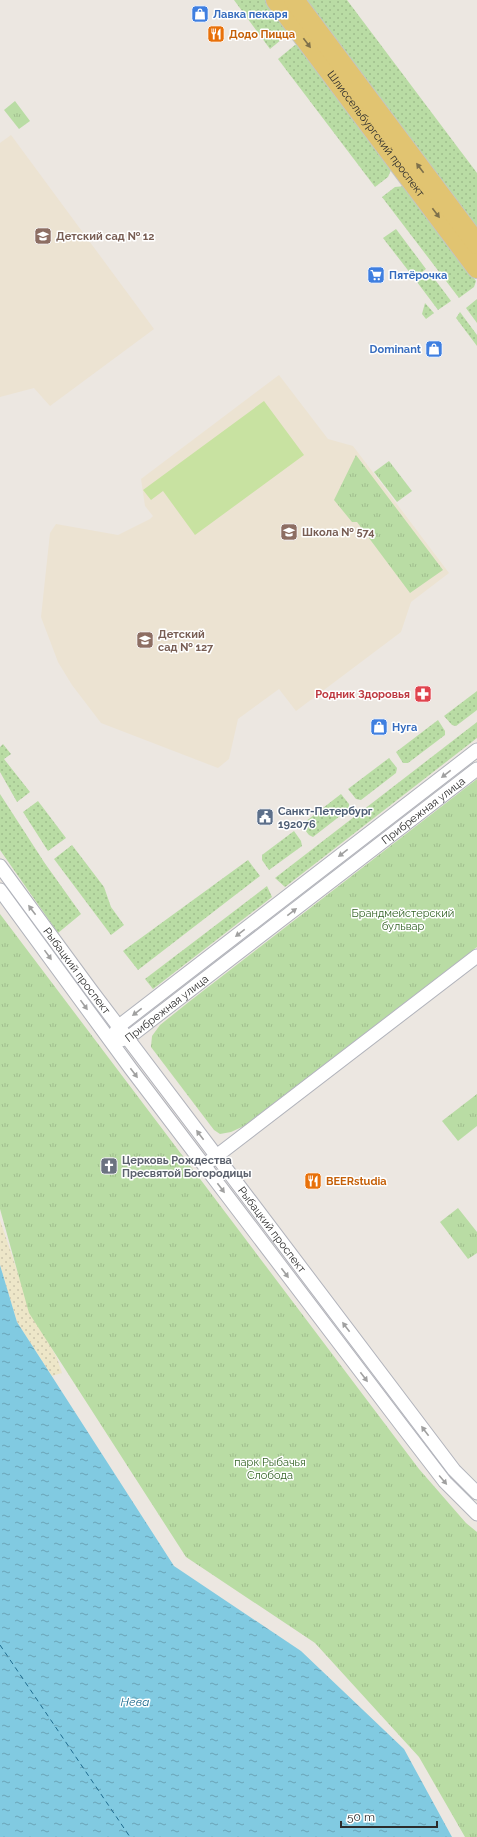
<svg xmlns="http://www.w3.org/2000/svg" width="477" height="1837" viewBox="0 0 477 1837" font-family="Raleway,sans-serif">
<defs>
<pattern id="grass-dots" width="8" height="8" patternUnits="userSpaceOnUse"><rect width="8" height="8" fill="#b9dca4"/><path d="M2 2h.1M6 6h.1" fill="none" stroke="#9fbd8d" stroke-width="1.8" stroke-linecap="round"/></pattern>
<pattern id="sand-dots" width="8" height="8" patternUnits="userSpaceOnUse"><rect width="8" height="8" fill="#ede6c8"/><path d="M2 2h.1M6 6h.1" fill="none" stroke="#cbc5ac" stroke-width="1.8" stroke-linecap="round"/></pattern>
<pattern id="park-tufts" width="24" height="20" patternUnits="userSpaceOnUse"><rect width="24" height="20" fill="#b9dca4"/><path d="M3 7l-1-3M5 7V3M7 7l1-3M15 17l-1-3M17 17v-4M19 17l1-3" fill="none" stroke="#9fbd8d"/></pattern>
<pattern id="water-ripples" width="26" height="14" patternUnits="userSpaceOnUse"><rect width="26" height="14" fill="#81cae1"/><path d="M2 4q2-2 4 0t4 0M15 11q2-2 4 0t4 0" fill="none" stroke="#6aa4b7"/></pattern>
</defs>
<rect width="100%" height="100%" fill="#ece7e1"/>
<g fill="#ece3d2">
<path d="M11,135l143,194 -104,77 -16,-18 -34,9v-254z"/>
<path d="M279,375l49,64 25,7 96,127 -38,29 -10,30 -105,79 -17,-22 -41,30 -9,40 -11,9 -117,-45 -29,-38 -14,-23 -17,-45 9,-84 6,-9 62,11 32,-16 3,-3 -8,-10 -4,-27z"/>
</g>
<g fill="url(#grass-dots)">
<path d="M234,0h32l23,31 -2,4 -17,14z"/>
<path d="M307,0h40l130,173v57l-171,-227z"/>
<path d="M299,44l93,124 -4,9 -13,10 -97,-128 17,-14z"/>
<path d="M405,186l71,95 -2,6 -15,11 -77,-101 13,-10z"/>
<path d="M396,229l30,40 -12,9 -31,-40z"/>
<path d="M430,273l21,28 -13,9 -21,-28z"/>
<path d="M477,299v24l-11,-15z"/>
<path d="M425,303l9,10 -8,6 -4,-5z"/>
<path d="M460,312l17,23v11l-21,-28z"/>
<path d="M477,691v19l-21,16 -4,-1 -8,-9z"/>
<path d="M438,720l7,11v4l-37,28h-5l-7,-11z"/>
<path d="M477,722v16l-192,149 -10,-9z"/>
<path d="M3,744l8,10 -7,5 26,33 -13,10 -17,-30v-25z"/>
<path d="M389,758l8,10 -1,5 -35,27 -5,-1 -8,-10z"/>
<path d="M0,794l44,68 37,52 -23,19 -58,-83z"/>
<path d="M341,794l8,10v5l-36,28 -4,-2 -8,-10z"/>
<path d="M38,801l28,37 -18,13 -25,-39z"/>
<path d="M294,831l7,10 1,5 -33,24 -7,-10v-5z"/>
<path d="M72,845l32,42 7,20 13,18 -13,10 -57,-76z"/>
<path d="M248,860l12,16 -122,94 -15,-19z"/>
<path d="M267,886l5,11 -119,92 -8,-10z"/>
</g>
<path fill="url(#sand-dots)" d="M0,1220l31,92 26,46 5,15 -10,3 -35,-54 -17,-57z"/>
<g fill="url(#park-tufts)">
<path d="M15,101l15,20 -11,8 -15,-19z"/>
<path d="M356,455l87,115 -33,23 -53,-71h-5l-18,-22z"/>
<path d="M389,461l23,30 -15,11 -23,-30z"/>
<path d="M477,779v168l-233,179 -13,6 -11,2 -6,-4 -63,-83 1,-11 8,-11 30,-24z"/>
<path d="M0,914l419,555 47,54 11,9v305h-12l-46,-80 -104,-114 -129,-86 -157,-244 -29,-104z"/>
<path d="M477,1094v32l-19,15 -16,-20z"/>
<path d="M458,1208l19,24v21l-9,6 -28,-37z"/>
</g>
<path fill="#c8e2a1" d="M264,401l40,54 -109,80 -32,-44 -12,9 -8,-10z"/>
<path fill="url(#water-ripples)" d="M0,1265l17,57 157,244 127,85 103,98 48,88h-452z"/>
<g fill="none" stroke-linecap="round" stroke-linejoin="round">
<path stroke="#1e6b8f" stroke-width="1" stroke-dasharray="5 4" stroke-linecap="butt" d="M0,1645l130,192"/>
<defs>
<g id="street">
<path id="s1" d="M0,866l91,124 363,480 23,23"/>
<path d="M0,890l131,179 271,357 43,56 32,32"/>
<path d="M115,1033l4,-7 358,-276"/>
<path id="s2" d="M121,1040l7,-2 349,-269"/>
<path d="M210,1161l267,-205"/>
</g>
<g id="primary">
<path id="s3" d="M276,0l201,268"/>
<path d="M294,0l183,244"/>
</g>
</defs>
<use href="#street" stroke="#b1b3bb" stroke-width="15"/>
<use href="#primary" stroke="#c4c4c4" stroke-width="22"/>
<use href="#street" stroke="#fff" stroke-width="13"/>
<use href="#primary" stroke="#e1c471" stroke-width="20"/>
</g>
<defs><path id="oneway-solid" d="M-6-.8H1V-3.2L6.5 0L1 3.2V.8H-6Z"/></defs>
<g fill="#7d704b">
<use href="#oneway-solid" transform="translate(307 43) rotate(53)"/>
<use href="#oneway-solid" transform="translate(420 168) rotate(-127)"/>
<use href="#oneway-solid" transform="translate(436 213) rotate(53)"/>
</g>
<g fill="#a0a0a0">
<use href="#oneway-solid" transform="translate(446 774) rotate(142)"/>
<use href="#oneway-solid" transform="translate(343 853) rotate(142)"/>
<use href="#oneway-solid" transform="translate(32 910) rotate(-127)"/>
<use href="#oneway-solid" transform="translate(292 912) rotate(-38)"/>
<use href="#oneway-solid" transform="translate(240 933) rotate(142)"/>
<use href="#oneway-solid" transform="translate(48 955) rotate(54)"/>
<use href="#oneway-solid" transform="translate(84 1005) rotate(54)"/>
<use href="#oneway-solid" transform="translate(137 1012) rotate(142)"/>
<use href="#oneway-solid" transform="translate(134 1073) rotate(53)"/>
<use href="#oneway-solid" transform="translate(200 1135) rotate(-127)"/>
<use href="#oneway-solid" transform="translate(221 1188) rotate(53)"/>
<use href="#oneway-solid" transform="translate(285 1273) rotate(53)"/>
<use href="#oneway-solid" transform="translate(346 1327) rotate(-127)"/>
<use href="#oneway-solid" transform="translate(364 1377) rotate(53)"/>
<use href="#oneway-solid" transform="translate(425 1431) rotate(-127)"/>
<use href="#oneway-solid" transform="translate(443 1480) rotate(50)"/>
</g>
<defs>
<symbol id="shop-square" viewBox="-11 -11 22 22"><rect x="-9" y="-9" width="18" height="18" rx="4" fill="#3f7fe0" stroke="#fff"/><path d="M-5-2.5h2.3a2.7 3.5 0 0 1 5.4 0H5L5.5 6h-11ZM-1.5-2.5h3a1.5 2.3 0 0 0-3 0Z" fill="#fff"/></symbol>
<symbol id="restaurant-square" viewBox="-11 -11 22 22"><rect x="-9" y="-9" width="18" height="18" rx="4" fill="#e8710a" stroke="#fff"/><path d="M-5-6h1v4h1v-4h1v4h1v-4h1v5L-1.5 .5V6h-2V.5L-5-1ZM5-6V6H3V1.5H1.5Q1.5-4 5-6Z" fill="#fff"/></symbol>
<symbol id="school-square" viewBox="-11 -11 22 22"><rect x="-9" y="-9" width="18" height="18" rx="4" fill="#8d6e63" stroke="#fff"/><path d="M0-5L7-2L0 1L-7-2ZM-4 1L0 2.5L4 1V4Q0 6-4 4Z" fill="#fff"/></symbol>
<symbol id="supermarket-square" viewBox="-11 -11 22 22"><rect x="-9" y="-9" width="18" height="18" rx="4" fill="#3f7fe0" stroke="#fff"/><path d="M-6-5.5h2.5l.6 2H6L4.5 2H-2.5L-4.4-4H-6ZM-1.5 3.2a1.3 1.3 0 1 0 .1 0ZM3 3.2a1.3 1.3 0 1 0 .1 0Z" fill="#fff"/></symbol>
<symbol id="pharmacy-square" viewBox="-11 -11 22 22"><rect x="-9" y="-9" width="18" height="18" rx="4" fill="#e0444e" stroke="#fff"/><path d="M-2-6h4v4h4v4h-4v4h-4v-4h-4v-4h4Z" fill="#fff"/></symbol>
<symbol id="civic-square" viewBox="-11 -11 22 22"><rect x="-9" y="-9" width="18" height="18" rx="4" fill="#5c6f8a" stroke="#fff"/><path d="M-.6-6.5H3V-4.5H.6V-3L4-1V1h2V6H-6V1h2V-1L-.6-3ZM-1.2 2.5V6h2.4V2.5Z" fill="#fff"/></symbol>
<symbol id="church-square" viewBox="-11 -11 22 22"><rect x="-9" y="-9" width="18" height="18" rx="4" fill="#6b7280" stroke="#fff"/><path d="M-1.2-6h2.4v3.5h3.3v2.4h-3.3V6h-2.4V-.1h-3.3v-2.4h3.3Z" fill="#fff"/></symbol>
</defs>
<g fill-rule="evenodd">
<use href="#shop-square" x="190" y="4" width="20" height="20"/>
<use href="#restaurant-square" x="206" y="24" width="20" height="20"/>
<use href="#school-square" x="33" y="226" width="20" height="20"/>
<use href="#supermarket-square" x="366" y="265" width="20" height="20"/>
<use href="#shop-square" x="424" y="339" width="20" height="20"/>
<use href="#school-square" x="279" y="522" width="20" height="20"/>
<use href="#school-square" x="135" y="630" width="20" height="20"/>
<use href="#pharmacy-square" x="413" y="684" width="20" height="20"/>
<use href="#shop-square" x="369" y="717" width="20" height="20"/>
<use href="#civic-square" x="255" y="807" width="20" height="20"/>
<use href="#church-square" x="99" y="1156" width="20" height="20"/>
<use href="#restaurant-square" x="303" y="1171" width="20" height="20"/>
</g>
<g text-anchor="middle" stroke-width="3" stroke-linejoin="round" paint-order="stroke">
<g font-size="11" font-weight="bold" fill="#366cbe" stroke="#fff" text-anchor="start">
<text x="213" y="18">Лавка пекаря</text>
<text x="389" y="279">Пятёрочка</text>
<text x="421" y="353" text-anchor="end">Dominant</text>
<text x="392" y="731">Нуга</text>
</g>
<g font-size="11" font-weight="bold" fill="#c56008" stroke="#fff" text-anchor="start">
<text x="229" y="38">Додо Пицца</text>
<text x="326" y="1185">BEERstudia</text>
</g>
<g font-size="11" fill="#2c2c2c" stroke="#fff">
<text dy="4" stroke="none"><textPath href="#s3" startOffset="167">Шлиссельбургский проспект</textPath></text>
<text dy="4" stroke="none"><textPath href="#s2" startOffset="380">Прибрежная улица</textPath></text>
<text dy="4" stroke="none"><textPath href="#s1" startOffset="130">Рыбацкий проспект</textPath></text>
<text dy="4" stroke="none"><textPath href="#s2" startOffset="56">Прибрежная улица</textPath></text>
<text dy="4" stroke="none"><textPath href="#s1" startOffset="454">Рыбацкий проспект</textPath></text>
</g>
<g font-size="11" font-weight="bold" fill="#785e54" stroke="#fff" text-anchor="start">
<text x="56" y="240">Детский сад № 12</text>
<text x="302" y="536">Школа № 574</text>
<text x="158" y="638">Детский<tspan x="158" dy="13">сад № 127</tspan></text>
</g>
<g font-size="11" font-weight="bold" fill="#be3a42" stroke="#fff" text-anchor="end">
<text x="410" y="698">Родник Здоровья</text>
</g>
<g font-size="11" font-weight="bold" fill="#4e5e75" stroke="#fff" text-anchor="start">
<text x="278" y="815">Санкт-Петербург<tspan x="278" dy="13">192076</tspan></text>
</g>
<g font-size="11" fill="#326224" stroke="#fff">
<text x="403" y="917">Брандмейстерский<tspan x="403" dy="13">бульвар</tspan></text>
<text x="270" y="1466">парк Рыбачья<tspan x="270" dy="13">Слобода</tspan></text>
</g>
<g font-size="11" font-weight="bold" fill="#5b616d" stroke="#fff" text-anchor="start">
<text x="122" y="1164">Церковь Рождества<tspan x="122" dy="13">Пресвятой Богородицы</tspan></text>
</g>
<g font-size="12" font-style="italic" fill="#1e6b8f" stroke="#fff">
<text x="135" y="1706">Нева</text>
</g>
</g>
<path d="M341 1821v6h96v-6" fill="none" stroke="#2c2c2c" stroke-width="2"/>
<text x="347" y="1821" font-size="12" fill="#2c2c2c" stroke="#ffffff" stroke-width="3" paint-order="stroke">50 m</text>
</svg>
